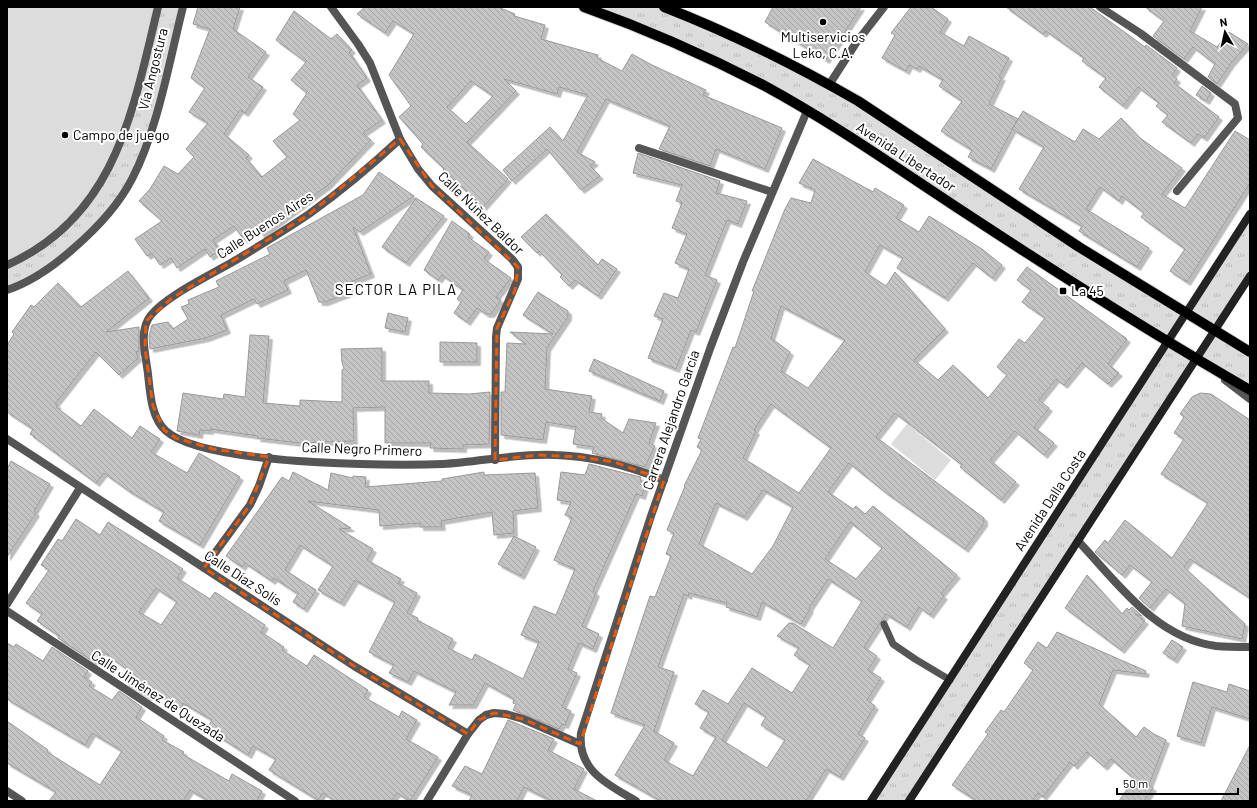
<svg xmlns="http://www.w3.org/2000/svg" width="1257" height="808" viewBox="0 0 1257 808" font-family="Barlow,sans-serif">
<defs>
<pattern id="grass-tufts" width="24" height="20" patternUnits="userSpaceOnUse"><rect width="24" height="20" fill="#dcdcdc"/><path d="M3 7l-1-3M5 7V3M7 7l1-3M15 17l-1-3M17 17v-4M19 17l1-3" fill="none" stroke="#bbb"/></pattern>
<pattern id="building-back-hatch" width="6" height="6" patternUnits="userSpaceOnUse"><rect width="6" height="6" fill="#c4c4c4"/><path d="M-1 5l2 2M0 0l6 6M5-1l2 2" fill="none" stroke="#a7a7a7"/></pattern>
<filter id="shadow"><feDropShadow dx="3.5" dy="3.5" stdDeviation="0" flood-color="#0004"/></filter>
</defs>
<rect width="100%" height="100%" fill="#fff"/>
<g fill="url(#grass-tufts)" fill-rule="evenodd">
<path d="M158,7h25l-31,118 -32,74 -53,55 -60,36v-25z"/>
<path d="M584,7h80l125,56 397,249 64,-98v62l-34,54 34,22v47l-53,-40 -288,442h-38l296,-460 -401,-254zM1186,312l29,18 -19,29 -28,-18z"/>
</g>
<g fill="#dcdcdc">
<path d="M7,7h151l-20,82 -28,77 -45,59 -58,40z"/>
<path d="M907,424l44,36 -16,20 -44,-36z"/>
</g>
<g fill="url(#building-back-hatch)" stroke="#999" fill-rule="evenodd" filter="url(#shadow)">
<path d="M198,7h42l-7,22 33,23 -18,25 15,10 -18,26 -5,-3 -16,24 25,21 -3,3 16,19 25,-20 -14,-16 27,-21 -7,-6 14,-21 -16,-13 15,-18 -30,-22 18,-29 37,28 6,-5 15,16 -3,2 18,26 -10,7 25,35 -19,13 8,7 -43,45 -67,50 -2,-6 -15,11 -10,-14 -21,14 7,10 -10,7 -5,-8 -28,19 -6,-10 -11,7 -8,-12 -5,3 -12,-17 27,-18 -23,-20 11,-12 14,-23 14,8 16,-17 -8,-8 22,-26 -19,-11 16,-24 -14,-10 19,-49 -17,-5z"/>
<path d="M365,7h133l17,7 -1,2 31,9 -4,14 57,16 -1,3 25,13 10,-17 20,11 54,25 -3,5 79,33 -17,41 -49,-20 -6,17 -51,-17 11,-23 -64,-27 -29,53 18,10 -5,4 10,10 -19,14 -34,-41 -35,32 -9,-11 47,-43 13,14 25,-46 -29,-8 -2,7 -53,-15 12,12 -49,51 41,37 -25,28 -40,-37 1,-1 -23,-22 2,-3 -24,-27 12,-11 -22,-31 25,-41 -21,-13 -8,12 -28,-19zM471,81l22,15 -27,28 -19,-17z"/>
<path d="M773,7h88l-35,53 -61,-38z"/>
<path d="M911,7h20l17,12 -8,13 24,14 5,-10 40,22 -10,19h3l-13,27 29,15 -27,50 -23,-12 4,-7 -31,-19 21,-30 -23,-15 4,-6 -24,-14 -2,3 -8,-4 -3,6 -24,-13 13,-23 -4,-2z"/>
<path d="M1006,7h84l55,40 1,-2 31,23 -5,7 5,4 -3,4 45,34 -15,21 -6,-4 -7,9 -29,-21 6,-7 -12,-9 3,-3 -21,-16 -15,19 -24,-19 7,-9 -24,-17 2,-3 -38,-27 -3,3z"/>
<path d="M1145,7h57l-12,24 27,16 12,-15 19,12 -17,19 -14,21 -9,-7 7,-13 -22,-17 -9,12 -31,-23 11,-15z"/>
<path d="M1202,86l9,7 -5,8 -10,-6z"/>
<path d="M1023,111l52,31 8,-13 16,10 22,-21 19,20 42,30 -20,26 23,14 50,-77 15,9v43l-63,99 -17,-11 15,-22 -44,-32 3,-4 -22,-17 -3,5 -19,-14 -14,22 63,39 -12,19 -58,-36 3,-5 -63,-37 25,-42 -32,-18z"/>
<path d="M638,153l82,28 -4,12 31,8 -9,23 -11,-4 -22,55 12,5 -21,52 -5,-2 -15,39 -28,-11 15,-39 -9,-3 10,-23 14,5 11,-29 -14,-6 12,-29 -15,-6 10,-25 -6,-2 6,-16 -49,-12z"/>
<path d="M813,159l60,33 2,-4 29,17 -8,13 23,14 10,-16 53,33 20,16 -10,13 -19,-15 -28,35 -48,-30 6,-10 -23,-13 -15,27 21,14 9,-14 50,57 -31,31 24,20 15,-15 35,33 19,-23 -10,-8 22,-28 6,4 20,-25 -23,-16 9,-12 -14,-10 10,-13 100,72 -19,25 11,9 -11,11 -26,-21 -18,22 -8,-6 -17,21 10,8 -15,19 20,16 -10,12 -29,-24 -25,29 26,22 -15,18 -41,-33 2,-2 -67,-52 -19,24 108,81v5l-19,26 -80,-57 -36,-29 -21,29 25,17 3,-3 9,8 8,-8 84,69 -16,19 3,2 -14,19 -11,-8 -12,20 -21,-13 -22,33 13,9 -9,14 13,8 -14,22 8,6 -17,28 7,4 -25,39 -14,-8 -20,32h-145l-46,-26 30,-50 -34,-12 39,-117 5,1 16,-41 -5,-2 8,-21 -7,-3 18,-44h-1l18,-36 -5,-3 4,-8 -3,-1 35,-91 2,1 19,-57h-2l33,-82 6,-11 20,5 4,-13 -16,-7zM781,306l64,34 -37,48 -27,-17 9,-19 -19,-14zM771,404l60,44 -32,45 -56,-35 13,-27 -2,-1zM763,490l30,17 -20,39 -21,28 -53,-30 17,-41 28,14zM850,522l32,26 -26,31 -31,-20zM828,579l34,22 -29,47 -40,-25h-4l-12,13 22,12 -5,7 16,10 -18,28 -40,-25 -24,36 -25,-14 -8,14 14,8 -9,16 16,9 -23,39 -29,-16 10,-17 -20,-12 20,-59 -16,-5 26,-73 4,2 1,-3 38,10 -1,4 31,10 5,-15 39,22 9,-15 -1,-1zM744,703l22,14 -5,8 24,15 -18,28 -45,-28z"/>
<path d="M379,172l35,24 -54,36 -7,-5 18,47 -23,9 3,9 -26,10h-6l-13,-32 -22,11 4,9 -31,14 -3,-5 -33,16 6,15 -21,8 -56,11 -1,-13 3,-11 16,-3 5,7 15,-10 -7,-12 8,-3 -1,-4 31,-13 -3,-6 54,-27 -3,-6 96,-53z"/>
<path d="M416,198l28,18 -38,47 -24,-16z"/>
<path d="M546,214l52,51 4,-6 15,10 -19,27 -23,-16 -6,6 -9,-9 2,-2 -23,-24 -2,2 -16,-16z"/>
<path d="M452,221l18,13 -2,3 21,15 -5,7 27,19 -15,19 5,3 -10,14h-5l-9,-6 -10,14 -13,-9 7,-11 -4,-3 6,-9 -21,-15 -4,5 -14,-10z"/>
<path d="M128,271l21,27 -43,34 33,-5v24l-3,1 2,6 -19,17 -23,-23 -41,52 3,1 -2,2 25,19 13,-17 38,29 8,-12 20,13 -9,13 36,21 12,-20 41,24 -40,68 -41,-24 5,-9 -35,-21 -25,-18 -8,10 -66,-49 3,-5 -26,-17v-67l7,-11 -2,-2 19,-27 3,2 24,-24 23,24z"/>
<path d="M538,292l30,19v6l-21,31 -2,41 47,7 -3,16 13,2 -1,4 22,15 6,-14 27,4 -7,20 6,3 -10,21 -53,-14 2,-6 -21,-3 3,-17 -30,-5 -3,18 -42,-5v-43h4l2,-49 19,1 -16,-12 43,2 -30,-19z"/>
<path d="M388,313l20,5 -3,14 -20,-4z"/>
<path d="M250,335l19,1 -6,67 37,3v-6l42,2v-32l2,-1 -2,-7 -1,-13 41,-1v33h47v12l40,1 21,-2 -1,52 -26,1v4l-33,-1 1,-5h-46v-36l-32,1 1,33 -55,2 -42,-5 1,-2 -48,-7v2l-10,-1 -1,5 -22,-4 6,-38 40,6 1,-5 21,3z"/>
<path d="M440,342l37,1v19h-37z"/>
<path d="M594,359l70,32 -4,10 -71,-30z"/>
<path d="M1200,393l11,1 39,26v178l-60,-39 -6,8 61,57 -3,15 -60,-13 3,-22 -19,-15 -16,19 -11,-10 13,-16 -22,-17 -8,10 -27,-23 10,-12 3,3 17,-23 47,38 36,-55 -47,-29 23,-35 -10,-6 10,-16 -4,-3 12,-17z"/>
<path d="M11,461l39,23 -16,27 2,2 -29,44v-88z"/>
<path d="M589,464l47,12 5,1 -1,4 6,2 -4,13 -6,-2 -43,97 3,2 -14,33 17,8 -6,15 -14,-6 -11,26 9,4 -15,34 9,4 -6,14 -3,-1 -3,5 -46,-19 3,-6 -3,-1 1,-4 -29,-16 -12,22h-24l7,-13 -42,-21 -6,11 -19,-9 5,-8 -25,-13 26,-50 -40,-22 -14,23 -23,-13 15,-24 -33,-21 -15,25 31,20 -12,19 -11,-7 5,-8 -24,-16 -2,3 -27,-18 -3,4 -16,-11 56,-79 7,4 4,-9 35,18 3,-17 22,5v-2l13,1 -1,10 77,-6v-2l42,-7v3l51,-2 3,35 -25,3 1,22 -20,2 -2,-23 -51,9 1,6h-22v-4l-40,3 -1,-16 -71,-9 43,27 -12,1 34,20 -6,11 34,19 -3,4 19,10 -10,20 11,5 -1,2 36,19 -5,9 24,12 3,-6 48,25 16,-37 -18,-7 13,-29 22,9 19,-46 -21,-9 18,-42 -7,-3 6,-13 -14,-2 4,-28 24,3z"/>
<path d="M76,519l24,16 8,-13 75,47 -6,9 33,21 5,-7 50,33 -4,7 23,15 -2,3 25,16 7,-11 54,35 -4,7 35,20 3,-6 15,9 -11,19 32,18 -28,44 -13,-8 -6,8h-56l-12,-8 -5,7 -49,-30 7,-11 -23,-13 -5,9 -41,-26 5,-9 -29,-17 -2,5 -29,-18 -4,7 -23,-15 7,-9 -30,-22 -8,11 -36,-24 1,-2 -22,-15 5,-7 -16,-11 23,-33 -8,-5 17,-26 4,2zM156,588l21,14 -16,23 -22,-13z"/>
<path d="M514,536l22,11 -15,29 -23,-12z"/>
<path d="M1087,575l35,39 5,-6 2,2 3,-3 10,9 -7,-2 10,7 -24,29 -56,-42z"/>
<path d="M1057,632l89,39 -1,3 -32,-4 -14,34 37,33 8,-10 10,7 12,6 -17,45 4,3 -9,13h-25l15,-22 -23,-20 -7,8 -17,-15 -13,14 -4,-4 -27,35 -5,-4 -6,8h-55l-25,-16 36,-51 -3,-2 16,-22 3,2 29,-42 -9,-7 14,-21 9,6z"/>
<path d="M1172,640l11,7 -9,13 -11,-7z"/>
<path d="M7,643l7,4 2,-3 27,17 9,-14 36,24 -4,6 8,5 -3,4 23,14 7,-9 23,16 -6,10 28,19 -2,4 22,12 -2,2 47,27 3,-7 30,17 -5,10h-48l-19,-11 -7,11h-134l7,-9 -49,-29v-42l41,29 -1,2 53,33 22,-34 -30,-18 -7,12 -78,-46z"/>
<path d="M1193,682l34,10 2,-8 21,7v28l-38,-12 -11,36 -24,-7z"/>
<path d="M508,720l46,19 -6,11 36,19 -10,20 23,12h-45l-28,-14 -7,14h-48l3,-6 -20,-9 13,-20 17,8z"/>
<path d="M1250,745v56h-29z"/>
</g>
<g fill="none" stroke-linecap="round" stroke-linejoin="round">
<defs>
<g id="primary">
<path d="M584,7c62,22 123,49 181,79 70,38 136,85 202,128 93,61 187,121 283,176"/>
<path d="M664,7c67,26 131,58 194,94l221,146 171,105"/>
</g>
</defs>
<use href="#primary" stroke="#dbdbdb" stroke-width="12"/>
<path stroke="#555" stroke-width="7" d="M884,624l9,20 22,15 35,21"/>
<g stroke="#555" stroke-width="8">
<path d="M331,7l27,37 12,19 30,76 18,30 14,17 80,73 6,8v12l-21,49 -1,9 -1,123"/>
<path d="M1100,7l40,26 95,71 3,14 -61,73"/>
<path d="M829,85l27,-42 28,-36"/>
<path d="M400,139c-29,27 -59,52 -91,75 -22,15 -45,29 -68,43 -24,15 -73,37 -90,58 -13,15 -5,41 -3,59 2,18 3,44 18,57 38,34 223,35 277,33 37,-2 75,-11 112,-9 38,1 74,11 109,25"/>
<path d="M639,148l133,44"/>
<path d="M7,265c109,-48 126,-155 151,-258"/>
<path d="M7,290c24,-8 48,-25 67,-42 22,-19 44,-42 58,-69 26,-50 37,-117 51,-172"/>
<path d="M1225,380l25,19"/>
<path d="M7,439l347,227 114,68"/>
<path d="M1078,541c40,42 77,97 138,105 11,1 23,1 34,1"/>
<path d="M204,568l46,-63 9,-19 10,-29"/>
<path d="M7,604l73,-116"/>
<path d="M7,611l288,190"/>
<path d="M7,791l15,10"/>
<path d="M427,801l41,-67 11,-14 7,-5 8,-2 12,1 17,5 57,25"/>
<path d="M636,801c-27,-16 -59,-30 -55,-68l70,-217 60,-170 32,-84 64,-151"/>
</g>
<g stroke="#222" stroke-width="8">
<path d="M871,801l379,-587"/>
<path d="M909,801l341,-525"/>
</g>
<use href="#primary" stroke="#000" stroke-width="10"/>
</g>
<path fill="none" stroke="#e8590c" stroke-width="3" stroke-dasharray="8 5" stroke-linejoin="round" d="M400,139l32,47 86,81 -3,23 -18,38 -2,132 43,-5 43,2 33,5 50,18 -84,264 -57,-25 -29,-6 -15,7 -11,14 -114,-68 -150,-98 46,-63 19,-48 -56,-8 -37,-11 -12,-8 -11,-24 -8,-58 1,-27 26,-23 135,-82z"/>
<g fill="#000" stroke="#fff" stroke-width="1.5">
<circle cx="823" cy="22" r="4"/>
<circle cx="65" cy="135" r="4"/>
<rect x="1059" y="287" width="8" height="8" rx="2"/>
</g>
<g text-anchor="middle" stroke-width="4" stroke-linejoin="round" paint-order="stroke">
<g font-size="14" fill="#000" stroke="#fff" text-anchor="start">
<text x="823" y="42" text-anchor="middle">Multiservicios<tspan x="823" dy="16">Leko, C.A.</tspan></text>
<text x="73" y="140">Campo de juego</text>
<text x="1071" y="296">La 45</text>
</g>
<g font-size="14" fill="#000" stroke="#fff">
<text transform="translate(153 69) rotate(-76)" y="5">Vía Angostura</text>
<text transform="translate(906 157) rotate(33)" y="5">Avenida Libertador</text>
<text transform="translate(481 213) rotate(44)" y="5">Calle Núñez Baldor</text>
<text transform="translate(265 225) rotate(-33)" y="5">Calle Buenos Aires</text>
<text transform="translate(671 420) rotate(-71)" y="5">Carrera Alejandro García</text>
<text transform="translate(362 449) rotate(2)" y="5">Calle Negro Primero</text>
<text transform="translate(1050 500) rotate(-57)" y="5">Avenida Dalla Costa</text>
<text transform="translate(243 578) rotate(33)" y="5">Calle Díaz Solís</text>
<text transform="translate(158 696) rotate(33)" y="5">Calle Jiménez de Quezada</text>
</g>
<g font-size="15" letter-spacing="1" fill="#000" stroke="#fff">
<text x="396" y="295">SECTOR LA PILA</text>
</g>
</g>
<rect width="1257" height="808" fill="none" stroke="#000000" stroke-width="16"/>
<g transform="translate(1225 32) rotate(351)" stroke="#ffffff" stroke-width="3" paint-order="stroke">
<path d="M0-3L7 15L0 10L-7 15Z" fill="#000000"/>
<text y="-6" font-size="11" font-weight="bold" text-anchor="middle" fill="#000000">N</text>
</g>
<path d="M1117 788v6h121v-6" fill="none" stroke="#000000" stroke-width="2"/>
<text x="1123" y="788" font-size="12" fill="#000000" stroke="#ffffff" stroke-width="3" paint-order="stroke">50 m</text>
</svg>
